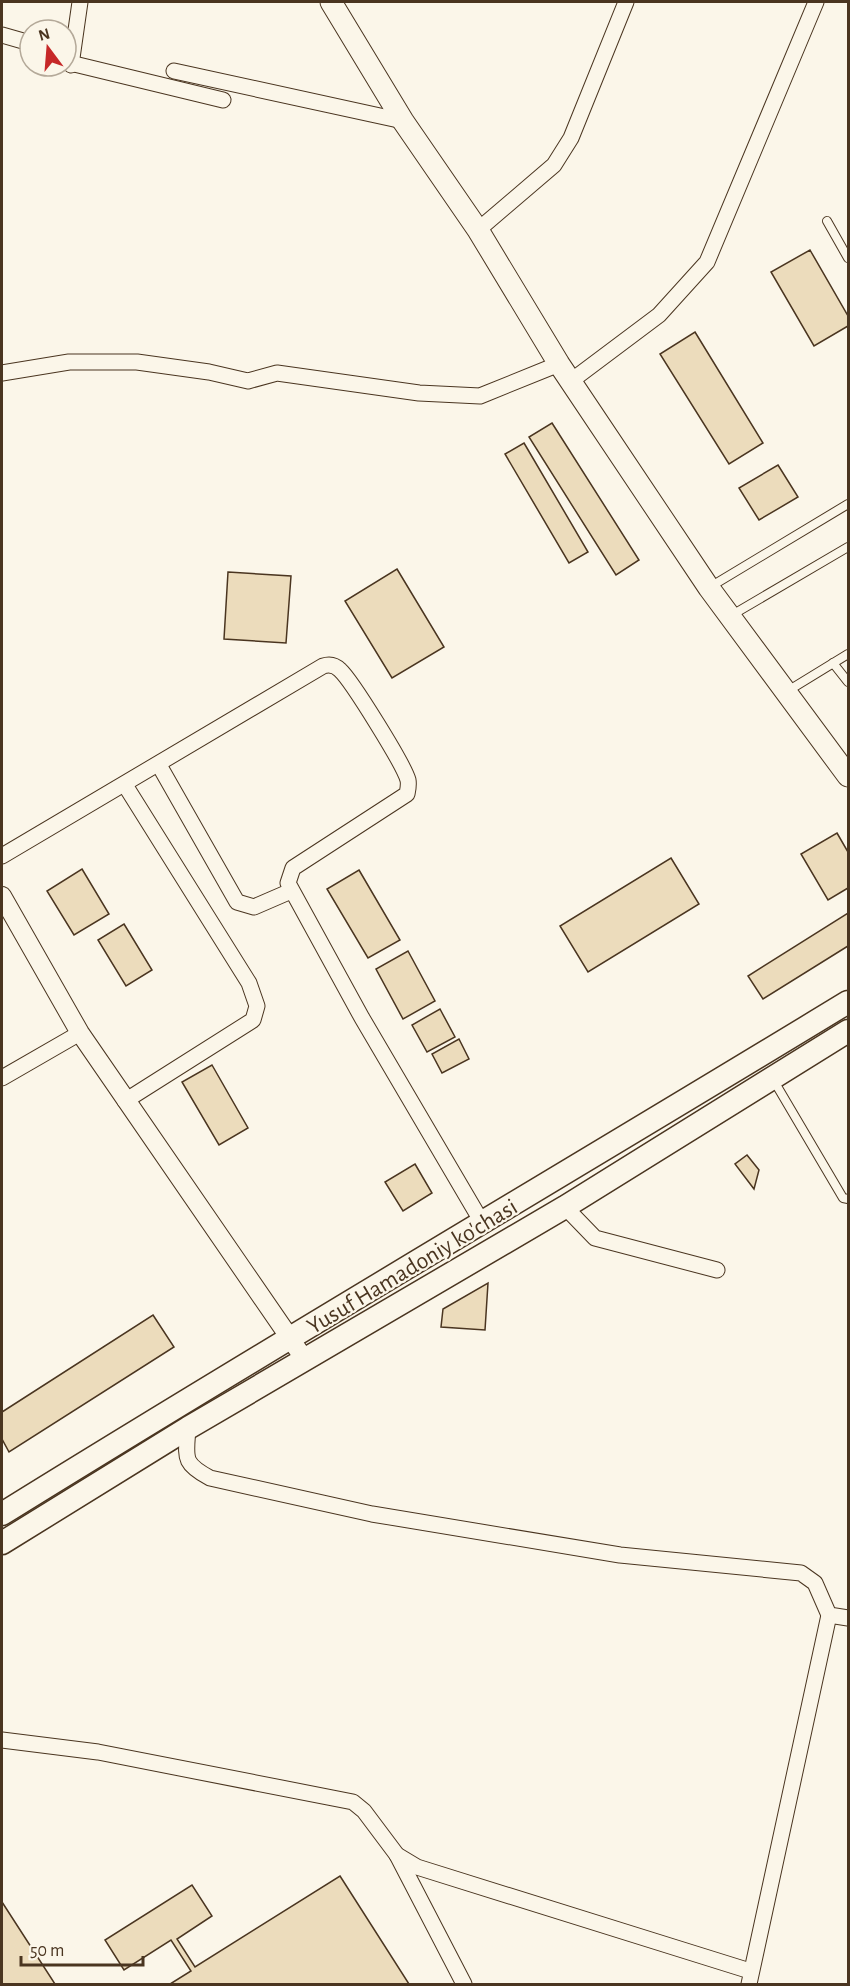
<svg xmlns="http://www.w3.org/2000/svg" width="850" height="1986" viewBox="0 0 850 1986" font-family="'Alegreya Sans',sans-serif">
<rect width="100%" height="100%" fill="#fbf6e9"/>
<g fill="#ecdcbc" stroke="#4a3520" stroke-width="1.5">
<path d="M810,250l38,66v10l-34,20 -43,-74z"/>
<path d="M695,332l68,111 -34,21 -69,-110z"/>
<path d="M552,423l87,137 -23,15 -87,-138z"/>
<path d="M524,443l64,109 -19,11 -64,-109z"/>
<path d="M778,465l20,32 -39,23 -20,-32z"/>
<path d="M397,569l47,78 -52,31 -47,-77z"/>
<path d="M228,572l63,4 -5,67 -62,-4z"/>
<path d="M837,833l11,19v36l-20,12 -27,-46z"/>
<path d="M671,858l28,46 -111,68 -28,-46z"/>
<path d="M82,869l27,45 -35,21 -27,-44z"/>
<path d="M359,870l41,70 -32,18 -41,-69z"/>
<path d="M848,913v33l-85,53 -15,-23z"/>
<path d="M124,924l28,46 -26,16 -28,-46z"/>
<path d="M408,951l27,50 -32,18 -27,-50z"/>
<path d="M440,1009l15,28 -28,15 -15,-27z"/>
<path d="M459,1039l10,20 -27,14 -10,-19z"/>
<path d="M212,1065l36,63 -29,17 -37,-63z"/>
<path d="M747,1155l12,15 -5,19 -19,-25z"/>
<path d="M415,1164l17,29 -29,18 -18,-29z"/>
<path d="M488,1283l-3,47 -44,-3 2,-18z"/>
<path d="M153,1315l21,32 -165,105 -7,-13v-27z"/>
<path d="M340,1876l69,108h-239l21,-13 -20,-31 -47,30 -19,-30 87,-55 20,31 -35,23 18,28z"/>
<path d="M2,1902l53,82h-53z"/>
</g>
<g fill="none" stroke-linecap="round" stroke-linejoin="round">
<defs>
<g id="service">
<path d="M827,221l21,37"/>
<path d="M710,587l138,-83"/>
<path d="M732,615l116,-68"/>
<path d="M833,663l15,19"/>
<path d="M786,692l62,-38"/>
<path d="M774,1081l69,117 5,1"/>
</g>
<g id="minor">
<path d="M2,35l28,8"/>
<path d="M66,62l157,38"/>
<path d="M71,65l9,-63"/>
<path d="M174,71l229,50"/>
<path d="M478,230l76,-65 17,-27 55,-136"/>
<path d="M2,373l67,-11h68l72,10 39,9 29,-8 142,20 61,3 79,-32"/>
<path d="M571,381l88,-66 48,-53 109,-260"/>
<path d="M159,765l78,137 17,5 37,-16"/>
<path d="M125,785l124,198 8,23 -4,14 -128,81"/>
<path d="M2,856l321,-190c6,-2 12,-1 17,4 12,11 64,95 68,110 1,5 0,9 -1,14l-114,74 -5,15 74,135 121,206"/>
<path d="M2,1078l78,-45"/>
<path d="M565,1207l30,31 122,32"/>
<path d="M188,1428c-2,30 -6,35 22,50l162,36 248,41 181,18 14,10 14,32 19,3"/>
<path d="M2,1740l96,12 255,50 11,9 33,44 20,12 333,104"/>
<path d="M397,1855l67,129"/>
<path d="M749,1984l80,-369"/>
</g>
<path id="tertiary" d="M2,896l78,137 225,327"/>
<path id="secondary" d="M331,2l72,119 75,109 81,134 150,224 139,188"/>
<g id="primary">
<path d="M2,1514c280,-174 565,-341 846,-512"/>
<path d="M2,1543l186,-115 377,-221 283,-176"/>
</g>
</defs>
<use href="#service" stroke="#4a3520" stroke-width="10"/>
<use href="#minor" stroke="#4a3520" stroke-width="17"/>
<use href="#tertiary" stroke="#4a3520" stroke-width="20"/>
<use href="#secondary" stroke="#4a3520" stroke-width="23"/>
<use href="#primary" stroke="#4a3520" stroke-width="25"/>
<use href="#service" stroke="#fbf6e9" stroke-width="8"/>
<use href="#minor" stroke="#fbf6e9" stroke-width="15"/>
<use href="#tertiary" stroke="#fbf6e9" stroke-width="18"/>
<use href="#secondary" stroke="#fbf6e9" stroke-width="21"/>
<use href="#primary" stroke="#fbf6e9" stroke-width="22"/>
</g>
<g text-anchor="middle" stroke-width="4.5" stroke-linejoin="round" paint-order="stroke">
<g font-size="24" fill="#4a3520" stroke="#fbf6e9">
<text transform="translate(412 1266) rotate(-31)" y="8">Yusuf Hamadoniy ko'chasi</text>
</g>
</g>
<rect width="850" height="1986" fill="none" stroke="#4a3520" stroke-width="6"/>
<g transform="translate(48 48) rotate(344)"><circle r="28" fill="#fbf6e9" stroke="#b4a999" stroke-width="1.5"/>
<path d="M0-4.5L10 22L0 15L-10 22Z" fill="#c62828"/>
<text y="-9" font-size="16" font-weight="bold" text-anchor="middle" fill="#4a3520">N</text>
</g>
<path d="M21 1956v9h122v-9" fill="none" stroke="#4a3520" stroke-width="3"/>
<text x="30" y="1956" font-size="18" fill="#4a3520" stroke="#fbf6e9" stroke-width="4.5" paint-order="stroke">50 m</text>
</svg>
